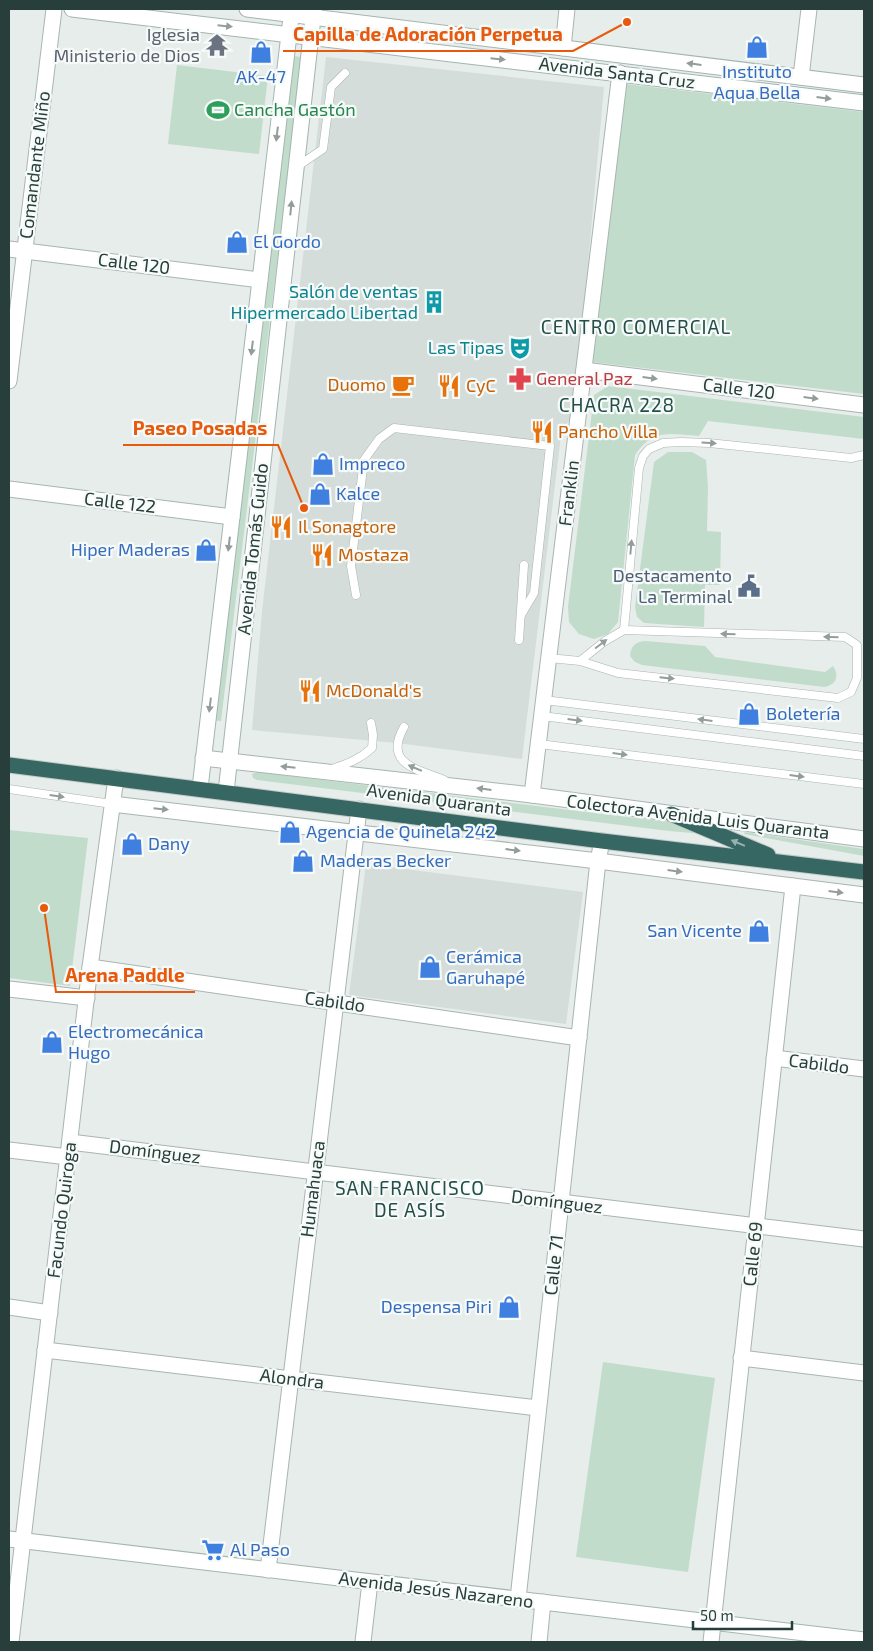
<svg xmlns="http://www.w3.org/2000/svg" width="873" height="1651" viewBox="0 0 873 1651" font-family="'Exo 2',sans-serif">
<rect width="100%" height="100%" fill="#e6edeb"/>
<g fill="#d4ddda">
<path d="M326,57l278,30 -30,331 -12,9 -40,332 -125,-16 -145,-13 10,-118z"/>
<path d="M366,864l217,28 -17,132 -217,-29z"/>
</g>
<g fill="#c2dccc">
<path d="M292,56l10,1 -81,664 -10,-1z"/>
<path d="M177,65l91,11 -9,78 -91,-10z"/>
<path d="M626,84l238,28v282l-272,-32z"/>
<path d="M608,386l256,31v22l-156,-18 -9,15c-28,-2 -46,-8 -64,19l-17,167 -10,12 -14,5 -15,-5 -10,-12 -1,-15 26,-212z"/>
<path d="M668,452h24l14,8 2,27 -1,44 14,1 -1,53h-15l-1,42 -60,-4 -7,-6 -2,-10 19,-145z"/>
<path d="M645,641l60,5 10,11 110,15 8,-6c7,10 3,19 -9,21l-182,-22 -7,-3 -5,-6c1,-10 5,-14 15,-15z"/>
<path d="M257,772l412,50 45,13 -45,-4 -412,-51 -4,-2 -1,-4z"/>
<path d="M9,830l79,8 -18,148 -61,-8z"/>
<path d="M745,832l119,17v7l-120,-22z"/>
<path d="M603,1362l112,16 -27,194 -112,-15z"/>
</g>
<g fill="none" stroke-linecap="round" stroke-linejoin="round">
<defs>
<g id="lane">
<path d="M298,166l25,-17 8,-62 14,-14"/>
<path d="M356,595l-5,-29 13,-106 15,-21 15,-11 156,18 -16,147 -13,22"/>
<path d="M624,630l15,-162 4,-12 6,-7 14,-6 18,-1 28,1 142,15 13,-3"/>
<path d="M519,640l5,-75"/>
<path d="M549,658l31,3 38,12 220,25 13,-6 6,-14v-33l-12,-8 -221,-7 -19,11 -25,20"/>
<path d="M544,700l320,39"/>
<path d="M542,716l322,40"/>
<path d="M404,727c-21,37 13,42 40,53"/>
<path d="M539,744l325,40"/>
<path d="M332,769c15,-5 28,-10 40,-21l1,-13 -2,-12"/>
<path d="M9,789l103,15"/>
</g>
<g id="street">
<path d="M563,48l4,-39"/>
<path d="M801,77l8,-68"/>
<path d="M9,249l251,31"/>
<path d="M584,370l280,35"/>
<path d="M9,381l45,-372"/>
<path d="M9,489l223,28"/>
<path d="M203,758l329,37 332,44"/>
<path d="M532,795l88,-722"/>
<path d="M112,804l486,57 266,34"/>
<path d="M90,967l489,71"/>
<path d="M9,989l78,9"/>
<path d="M774,1058l90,11"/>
<path d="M70,1142l794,97"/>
<path d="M9,1150l59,7"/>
<path d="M9,1307l41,6"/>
<path d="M45,1350l493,58"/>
<path d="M741,1358l123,15"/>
<path d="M268,1570l91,-761"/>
<path d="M518,1599l80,-738 4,-20"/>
<path d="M11,1642l79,-675 26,-189"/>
<path d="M363,1642l7,-60"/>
<path d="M539,1642l4,-40"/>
<path d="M711,1642l82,-756"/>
</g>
<g id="secondary">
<path d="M72,9l792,94"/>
<path d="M247,9l617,76"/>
<path d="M200,788l92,-779"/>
<path d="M226,792l88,-783"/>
<path d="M9,1539l855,101"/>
</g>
<g id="highway">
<path d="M9,765l593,76 262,31"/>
<path d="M671,814l97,41"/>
</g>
</defs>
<use href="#lane" stroke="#a9b5b2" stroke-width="9"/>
<use href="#street" stroke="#a9b5b2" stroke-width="17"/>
<use href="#secondary" stroke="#a3b5b0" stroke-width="17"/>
<use href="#highway" stroke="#c3c9c8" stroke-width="17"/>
<use href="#lane" stroke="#fff" stroke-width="8"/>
<use href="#street" stroke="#fff" stroke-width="15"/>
<use href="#secondary" stroke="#fff" stroke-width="15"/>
<use href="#highway" stroke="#366762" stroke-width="15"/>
</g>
<defs><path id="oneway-solid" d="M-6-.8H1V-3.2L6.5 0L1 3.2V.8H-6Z" transform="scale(1.25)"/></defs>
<g fill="#939e9c">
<use href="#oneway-solid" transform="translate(225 26) rotate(6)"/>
<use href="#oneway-solid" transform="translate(498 59) rotate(6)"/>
<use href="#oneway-solid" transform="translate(694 64) rotate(-173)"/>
<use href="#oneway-solid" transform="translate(824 98) rotate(7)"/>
<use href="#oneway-solid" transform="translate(277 134) rotate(97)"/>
<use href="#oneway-solid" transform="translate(291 208) rotate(-84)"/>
<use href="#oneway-solid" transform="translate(252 348) rotate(97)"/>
<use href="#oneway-solid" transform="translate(650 378) rotate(7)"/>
<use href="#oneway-solid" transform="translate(811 398) rotate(7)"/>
<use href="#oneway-solid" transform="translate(709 443) rotate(4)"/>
<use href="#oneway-solid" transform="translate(229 544) rotate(97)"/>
<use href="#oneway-solid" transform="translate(631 547) rotate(-85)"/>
<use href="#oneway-solid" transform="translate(728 634) rotate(-178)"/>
<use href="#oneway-solid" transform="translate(831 637) rotate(-179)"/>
<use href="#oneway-solid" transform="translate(601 644) rotate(-37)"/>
<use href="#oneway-solid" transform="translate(667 678) rotate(6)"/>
<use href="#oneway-solid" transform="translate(210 705) rotate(97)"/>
<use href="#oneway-solid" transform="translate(575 720) rotate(7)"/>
<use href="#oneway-solid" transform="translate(705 720) rotate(-173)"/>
<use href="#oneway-solid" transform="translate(620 754) rotate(7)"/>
<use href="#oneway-solid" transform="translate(288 767) rotate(-174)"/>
<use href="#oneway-solid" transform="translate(415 768) rotate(-157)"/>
<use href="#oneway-solid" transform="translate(797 776) rotate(7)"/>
<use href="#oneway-solid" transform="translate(484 789) rotate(-173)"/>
<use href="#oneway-solid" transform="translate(57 796) rotate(8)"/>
<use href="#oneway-solid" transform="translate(161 809) rotate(6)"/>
<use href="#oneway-solid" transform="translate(513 850) rotate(7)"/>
<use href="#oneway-solid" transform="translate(675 871) rotate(7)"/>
<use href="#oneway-solid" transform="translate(836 892) rotate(7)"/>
</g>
<use fill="#96b0ae" href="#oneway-solid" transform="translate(738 843) rotate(-157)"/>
<defs>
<symbol id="temple-bare" viewBox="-9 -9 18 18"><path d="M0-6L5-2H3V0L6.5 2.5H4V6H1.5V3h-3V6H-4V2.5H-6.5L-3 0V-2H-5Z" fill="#6b7280" stroke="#f6faf9" stroke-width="2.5" paint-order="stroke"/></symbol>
<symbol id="shop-bare" viewBox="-9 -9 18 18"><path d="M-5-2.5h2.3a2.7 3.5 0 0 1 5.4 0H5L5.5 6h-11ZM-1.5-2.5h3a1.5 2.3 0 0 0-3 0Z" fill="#3f7fe0" stroke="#f6faf9" stroke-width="2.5" paint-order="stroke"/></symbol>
<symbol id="stadium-bare" viewBox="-9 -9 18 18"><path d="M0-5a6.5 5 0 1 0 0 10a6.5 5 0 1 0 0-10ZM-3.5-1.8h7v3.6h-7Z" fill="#2e9e5b" stroke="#f6faf9" stroke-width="2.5" paint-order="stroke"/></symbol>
<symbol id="building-bare" viewBox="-9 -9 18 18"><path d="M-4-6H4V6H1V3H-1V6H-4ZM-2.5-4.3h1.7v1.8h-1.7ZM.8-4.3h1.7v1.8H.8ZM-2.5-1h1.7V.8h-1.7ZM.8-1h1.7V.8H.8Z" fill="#0f9aa8" stroke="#f6faf9" stroke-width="2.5" paint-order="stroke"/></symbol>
<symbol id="theatre-bare" viewBox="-9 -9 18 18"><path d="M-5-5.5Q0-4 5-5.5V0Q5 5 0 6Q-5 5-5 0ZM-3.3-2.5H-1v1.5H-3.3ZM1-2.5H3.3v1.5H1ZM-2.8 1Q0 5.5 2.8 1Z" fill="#0f9aa8" stroke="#f6faf9" stroke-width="2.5" paint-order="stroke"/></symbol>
<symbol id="pharmacy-bare" viewBox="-9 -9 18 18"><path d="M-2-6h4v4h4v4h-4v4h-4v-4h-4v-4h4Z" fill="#e0444e" stroke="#f6faf9" stroke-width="2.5" paint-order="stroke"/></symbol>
<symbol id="cafe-bare" viewBox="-9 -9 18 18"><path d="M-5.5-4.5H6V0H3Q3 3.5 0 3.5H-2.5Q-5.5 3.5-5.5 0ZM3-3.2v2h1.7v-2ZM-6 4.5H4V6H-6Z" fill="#e8710a" stroke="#f6faf9" stroke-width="2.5" paint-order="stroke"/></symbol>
<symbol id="restaurant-bare" viewBox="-9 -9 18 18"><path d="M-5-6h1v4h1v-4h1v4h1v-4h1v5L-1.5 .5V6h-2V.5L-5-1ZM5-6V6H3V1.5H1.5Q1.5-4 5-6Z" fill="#e8710a" stroke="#f6faf9" stroke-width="2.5" paint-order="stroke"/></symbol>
<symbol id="civic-bare" viewBox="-9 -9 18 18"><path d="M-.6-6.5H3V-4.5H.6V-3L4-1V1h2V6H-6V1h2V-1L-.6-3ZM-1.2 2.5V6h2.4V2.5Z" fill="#5c6f8a" stroke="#f6faf9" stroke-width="2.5" paint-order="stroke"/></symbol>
<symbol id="supermarket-bare" viewBox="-9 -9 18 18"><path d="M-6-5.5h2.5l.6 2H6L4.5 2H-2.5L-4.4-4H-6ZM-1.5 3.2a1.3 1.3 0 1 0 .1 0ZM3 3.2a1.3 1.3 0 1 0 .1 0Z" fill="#3f7fe0" stroke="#f6faf9" stroke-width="2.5" paint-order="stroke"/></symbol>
</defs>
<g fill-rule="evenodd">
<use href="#temple-bare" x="201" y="29" width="32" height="32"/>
<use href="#shop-bare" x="741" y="31" width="32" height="32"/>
<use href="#shop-bare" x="245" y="36" width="32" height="32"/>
<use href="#stadium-bare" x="202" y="94" width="32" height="32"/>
<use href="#shop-bare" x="221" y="226" width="32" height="32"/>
<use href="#building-bare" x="418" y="286" width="32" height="32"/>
<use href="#theatre-bare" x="504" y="332" width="32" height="32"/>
<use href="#pharmacy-bare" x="504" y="363" width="32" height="32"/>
<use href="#cafe-bare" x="387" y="369" width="32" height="32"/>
<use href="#restaurant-bare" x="433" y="370" width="32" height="32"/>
<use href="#restaurant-bare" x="526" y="416" width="32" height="32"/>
<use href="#shop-bare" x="307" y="448" width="32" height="32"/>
<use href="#shop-bare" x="304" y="478" width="32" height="32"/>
<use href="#restaurant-bare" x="265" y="511" width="32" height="32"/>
<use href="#shop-bare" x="190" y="534" width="32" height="32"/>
<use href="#restaurant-bare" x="306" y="539" width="32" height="32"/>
<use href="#civic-bare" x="733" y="570" width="32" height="32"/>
<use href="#restaurant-bare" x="294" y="675" width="32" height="32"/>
<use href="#shop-bare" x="733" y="698" width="32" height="32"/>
<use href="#shop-bare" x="274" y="816" width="32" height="32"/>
<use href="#shop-bare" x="116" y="828" width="32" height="32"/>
<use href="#shop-bare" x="287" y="845" width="32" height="32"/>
<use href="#shop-bare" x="743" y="915" width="32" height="32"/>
<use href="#shop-bare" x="414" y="951" width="32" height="32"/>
<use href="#shop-bare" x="36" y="1026" width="32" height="32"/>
<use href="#shop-bare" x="493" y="1291" width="32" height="32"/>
<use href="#supermarket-bare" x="197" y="1534" width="32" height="32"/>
</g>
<g text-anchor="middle" stroke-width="4.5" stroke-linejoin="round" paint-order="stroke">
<g font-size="18" fill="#5b616d" stroke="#f6faf9" text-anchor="end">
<text x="200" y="41">Iglesia<tspan x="200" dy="21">Ministerio de Dios</tspan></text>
</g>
<g font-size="18" fill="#366cbe" stroke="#f6faf9" text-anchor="start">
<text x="757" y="78" text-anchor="middle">Instituto<tspan x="757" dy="21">Aqua Bella</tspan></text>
<text x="261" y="83" text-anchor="middle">AK-47</text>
<text x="253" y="248">El Gordo</text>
<text x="339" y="470">Impreco</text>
<text x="336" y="500">Kalce</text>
<text x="190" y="556" text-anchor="end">Hiper Maderas</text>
<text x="766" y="720">Boletería</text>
<text x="306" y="838">Agencia de Quinela 242</text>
<text x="148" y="850">Dany</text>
<text x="320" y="867">Maderas Becker</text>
<text x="742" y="937" text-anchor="end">San Vicente</text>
<text x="446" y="963">Cerámica<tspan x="446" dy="21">Garuhapé</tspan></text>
<text x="68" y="1038">Electromecánica<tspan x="68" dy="21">Hugo</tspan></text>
<text x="492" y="1313" text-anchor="end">Despensa Piri</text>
<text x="230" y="1556">Al Paso</text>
</g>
<g font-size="18" fill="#273e3a" stroke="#f6faf9">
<text transform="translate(617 73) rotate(7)" y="6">Avenida Santa Cruz</text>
<text transform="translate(35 165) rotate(-83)" y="6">Comandante Miño</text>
<text transform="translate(134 264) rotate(7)" y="6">Calle 120</text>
<text transform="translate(739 389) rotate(7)" y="6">Calle 120</text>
<text transform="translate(569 493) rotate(-83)" y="6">Franklin</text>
<text transform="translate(120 503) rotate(7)" y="6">Calle 122</text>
<text transform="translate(253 549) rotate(-84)" y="6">Avenida Tomás Guido</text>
<text transform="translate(439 800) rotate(8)" y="6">Avenida Quaranta</text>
<text transform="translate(698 817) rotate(7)" y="6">Colectora Avenida Luis Quaranta</text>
<text transform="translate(335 1002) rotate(8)" y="6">Cabildo</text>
<text transform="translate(819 1064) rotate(7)" y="6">Cabildo</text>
<text transform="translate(155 1152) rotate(7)" y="6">Domínguez</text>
<text transform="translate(313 1189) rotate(-83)" y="6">Humahuaca</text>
<text transform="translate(557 1202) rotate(7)" y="6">Domínguez</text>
<text transform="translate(62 1210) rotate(-83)" y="6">Facundo Quiroga</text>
<text transform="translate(753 1254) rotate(-84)" y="6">Calle 69</text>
<text transform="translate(554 1265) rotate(-84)" y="6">Calle 71</text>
<text transform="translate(292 1379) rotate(7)" y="6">Alondra</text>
<text transform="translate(436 1590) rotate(7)" y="6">Avenida Jesús Nazareno</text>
</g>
<g font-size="18" fill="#27864d" stroke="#f6faf9" text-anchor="start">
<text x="234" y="116">Cancha Gastón</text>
</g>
<g font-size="18" fill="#0d838f" stroke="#f6faf9" text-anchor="end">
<text x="418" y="298">Salón de ventas<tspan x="418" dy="21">Hipermercado Libertad</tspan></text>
<text x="504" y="354">Las Tipas</text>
</g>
<g font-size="18" fill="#be3a42" stroke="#f6faf9" text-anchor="start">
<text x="536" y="385">General Paz</text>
</g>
<g font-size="18" fill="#c56008" stroke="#f6faf9" text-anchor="start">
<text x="386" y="391" text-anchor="end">Duomo</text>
<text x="466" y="392">CyC</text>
<text x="558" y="438">Pancho Villa</text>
<text x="298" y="533">Il Sonagtore</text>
<text x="338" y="561">Mostaza</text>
<text x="326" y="697">McDonald's</text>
</g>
<g font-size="18" fill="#4e5e75" stroke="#f6faf9" text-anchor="end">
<text x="732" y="582">Destacamento<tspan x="732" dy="21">La Terminal</tspan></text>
</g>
<g font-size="19" letter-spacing="1" fill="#254e49" stroke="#f6faf9">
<text x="636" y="334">CENTRO COMERCIAL</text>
<text x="617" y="412">CHACRA 228</text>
<text x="410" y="1195">SAN FRANCISCO<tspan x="410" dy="22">DE ASÍS</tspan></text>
</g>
</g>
<path fill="none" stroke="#e8590c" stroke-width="2" d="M627 22L573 51H283M304 508L278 445H123M44 908L56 992H195"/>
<g fill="#e8590c" stroke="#f6faf9" stroke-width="2">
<circle cx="627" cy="22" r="5"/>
<circle cx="304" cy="508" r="5"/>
<circle cx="44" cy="908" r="5"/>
</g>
<g font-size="19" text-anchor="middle" font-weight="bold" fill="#e8590c" stroke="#f6faf9" stroke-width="4.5" stroke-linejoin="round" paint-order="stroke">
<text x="428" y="41">Capilla de Adoración Perpetua</text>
<text x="200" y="435">Paseo Posadas</text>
<text x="125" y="982">Arena Paddle</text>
</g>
<rect width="873" height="1651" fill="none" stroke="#273e3a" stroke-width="20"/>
<path d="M693 1621v8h99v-8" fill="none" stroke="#273e3a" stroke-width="2.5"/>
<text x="700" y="1621" font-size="15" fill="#273e3a" stroke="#f6faf9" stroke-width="4" paint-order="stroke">50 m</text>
</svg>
